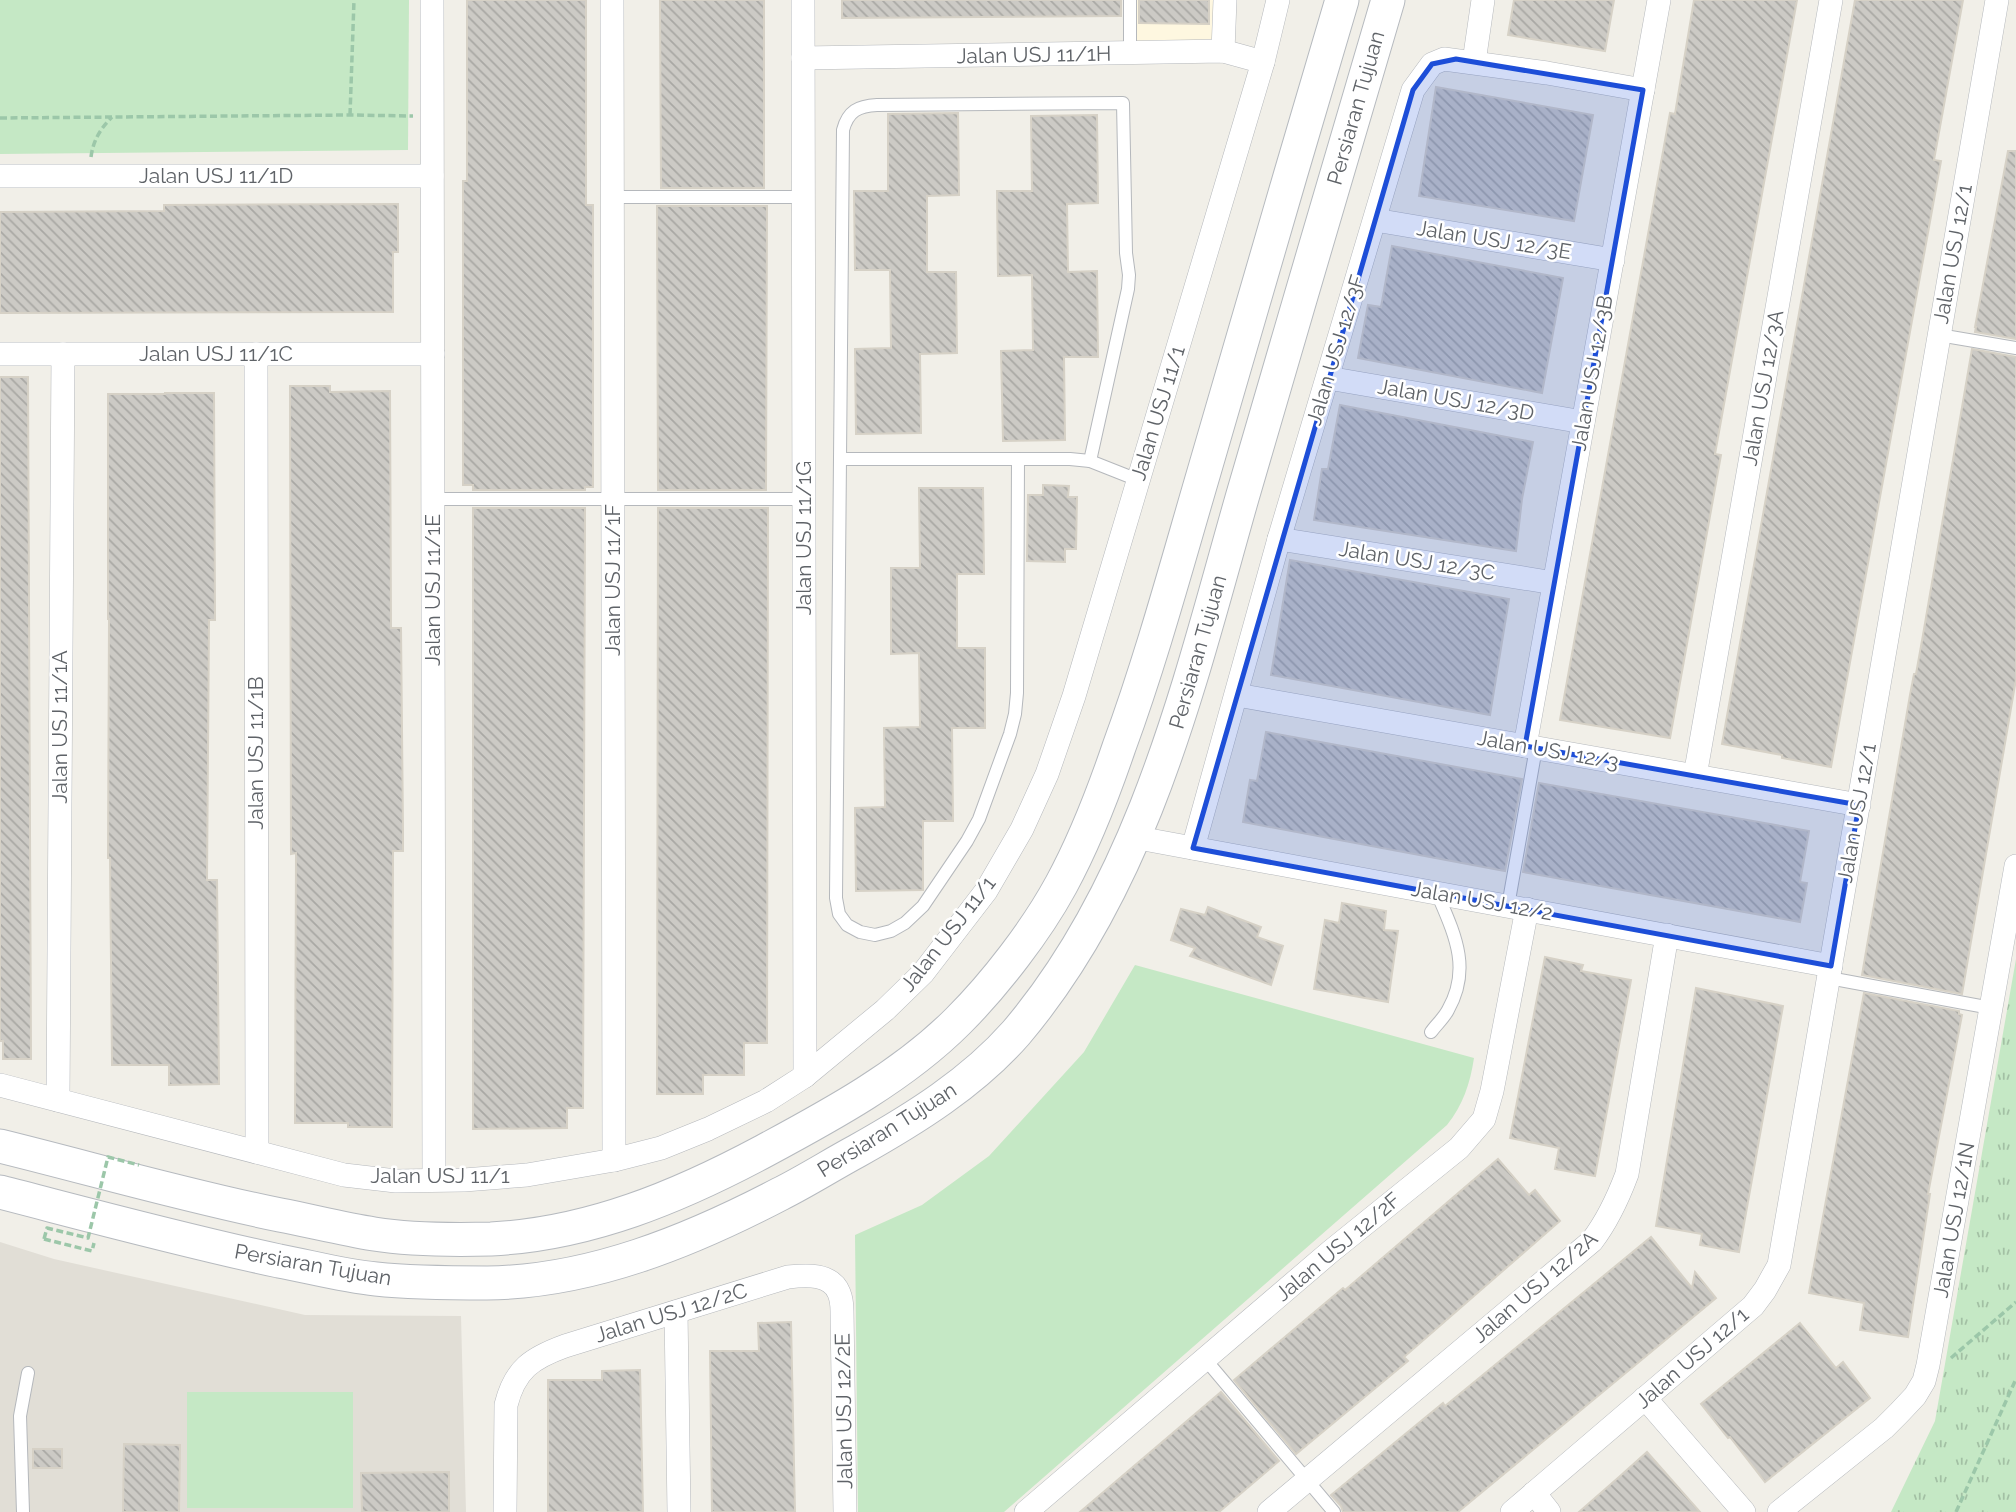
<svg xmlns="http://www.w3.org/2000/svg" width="2016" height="1512" viewBox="0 0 2016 1512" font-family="Raleway,sans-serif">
<defs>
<pattern id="grass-tufts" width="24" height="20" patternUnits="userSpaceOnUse" patternTransform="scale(1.75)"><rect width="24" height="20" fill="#c5e8c5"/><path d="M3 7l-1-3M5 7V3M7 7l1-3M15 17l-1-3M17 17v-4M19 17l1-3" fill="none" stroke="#a3c0a4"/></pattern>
<pattern id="building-back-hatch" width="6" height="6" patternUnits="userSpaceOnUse" patternTransform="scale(1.75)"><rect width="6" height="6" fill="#cccac5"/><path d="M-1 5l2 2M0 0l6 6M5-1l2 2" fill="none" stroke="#a9a8a4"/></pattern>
</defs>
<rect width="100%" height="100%" fill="#f1efe8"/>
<path fill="#fef7e0" d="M1136,0h79l-2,44h-77z"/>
<path fill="#e1ded6" d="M0,1242l54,17 251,56 156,1 5,196h-466z"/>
<path fill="url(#grass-tufts)" d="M2016,959v553h-125l44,-91z"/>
<g fill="#c5e8c5">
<path d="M0,0h409l-1,150 -408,4z"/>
<path d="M1135,965l339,93c-4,26 -11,47 -27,67l-443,387h-146l-3,-277 67,-30 67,-49 95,-104z"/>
<rect x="187" y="1392" width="166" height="116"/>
</g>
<g fill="url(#building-back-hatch)" stroke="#d6d1c6" stroke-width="2">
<path d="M467,0h119v205h7v282h-8v3h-112v-5h-10v-304h4z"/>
<path d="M660,0h104v188h-103z"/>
<path d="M842,0h279v16l-279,2z"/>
<path d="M1139,0h70v24l-70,-1z"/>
<path d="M1514,0h100l-9,51 -97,-16z"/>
<path d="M1694,0h103l-82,454 6,1 -51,283 -110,-18 110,-607 5,1z"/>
<path d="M1855,0h108l-29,160 7,1 -4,22 -106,584 -49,-9v-3l-60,-11z"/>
<path d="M1436,87l157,28 -19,106 -155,-25z"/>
<path d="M958,113l1,82 -32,1v76h29l1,81 -37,1 1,79 -65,1 -1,-85 36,-1 -1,-78h-35l-1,-79h34v-77z"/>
<path d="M1097,115l1,88 -31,1 1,68 29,-1 1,86h-34l1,83 -62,1 -2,-90 32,-1 -1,-75 -34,1 -1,-85h35l-1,-75z"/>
<path d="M2008,151h8v188l-41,-7 1,-5h-1z"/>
<path d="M398,204v48h-5v60l-393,1v-101l164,-1v-6z"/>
<path d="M657,206h110l-1,284h-108z"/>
<path d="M1392,246l171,32 -21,115 -184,-35 10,-53 13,2z"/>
<path d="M1972,349l44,8v322l-54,315 -100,-19 48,-280 4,-21h2l7,-39z"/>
<path d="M0,377h28l3,682h-28v-18h-3z"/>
<path d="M290,386h40v6l60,-1 1,237h10l2,203v20h-10l-1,276h-44v-4h-53l1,-270 -5,1z"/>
<path d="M165,393h49l1,227h-6l-2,260h10l2,204 -50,1v-20h-57l-2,-207h-2l1,-239h-1v-225h57z"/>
<path d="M1340,405l193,37 -11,57 -6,52 -202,-31 8,-51h6z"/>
<path d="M1043,485l26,1 -1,11h9l-1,52h-11v13l-38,-1 1,-66h15z"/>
<path d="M919,488h64l1,86h-27v74h28v80h-33l1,93h-30v69l-67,1 -1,-83 30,-1 -1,-79 36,-1 -1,-74 -28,1v-86h29z"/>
<path d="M473,508h112l-2,600h-16v20l-94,1z"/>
<path d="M658,508h110l-1,535h-23v32h-41v19h-46z"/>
<path d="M1290,560l219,39 -19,116 -219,-40z"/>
<path d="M1266,732l256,47 -17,92 -262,-49 7,-42 7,1z"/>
<path d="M1539,783l270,48 -9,51 7,1 -7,39 -277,-50z"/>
<path d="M1342,903l44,8 -2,19 14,1 -10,71 -74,-13 11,-69 14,3z"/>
<path d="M1208,907l53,20 -4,10 26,9 -12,39 -81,-29 5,-8 -24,-8 10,-31 24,6z"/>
<path d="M1545,957l38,8 -2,6 50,9 -36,196 -40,-7 4,-21 -49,-10z"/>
<path d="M1696,988l87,18 -44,246 -39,-7 2,-11 -46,-8z"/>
<path d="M1864,993l95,18v3l3,1 -34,179h2l-22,143 -48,-7 4,-27 -55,-10z"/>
<path d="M1498,1159l31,36 6,-5 25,31 -156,136 4,4 -112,93 -62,-74 109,-92 2,2z"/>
<path d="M1651,1237l41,51 3,-16 21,26 -258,214h-115l-2,-6 -10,-11 112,-92 2,3z"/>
<path d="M791,1322l4,190h-83l-2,-161h49l-1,-28z"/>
<path d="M1800,1323l36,45 7,-6 27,36 -105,84 -35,-45 -2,1 -27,-34z"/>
<path d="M640,1370l3,142h-95v-132h54v-9z"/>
<path d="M1221,1392l58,69 -60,51h-139z"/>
<path d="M124,1444l56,1 -1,67h-56z"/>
<rect x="33" y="1449" width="29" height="19"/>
<path d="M1647,1452l53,60h-121l40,-35z"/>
<path d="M449,1472v40h-87l-1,-39z"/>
</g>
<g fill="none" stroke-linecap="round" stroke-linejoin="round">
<defs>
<g id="lane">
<path d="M1130,53v-53"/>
<path d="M613,197h190"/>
<path d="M1939,335l77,13"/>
<path d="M840,459h230l20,2 48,19"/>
<path d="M1018,459l-1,234 -2,21 -5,20 -31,85 -12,22 -44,65 -18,17 -14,8 -16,4 -15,-3 -13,-7 -8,-11 -3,-16 7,-768c5,-19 15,-24 34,-25l246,-2 3,150 3,22 -1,14 -38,172"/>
<path d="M433,499h371"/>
<path d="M1508,906l28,-158"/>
<path d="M1829,978l162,30"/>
<path d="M1431,1032c5,-7 13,-14 17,-22 24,-42 6,-77 -11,-117"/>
<path d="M1205,1359l129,153"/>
<path d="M23,1512l-3,-96 8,-43"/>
</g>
<g id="street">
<path d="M432,0l2,1179"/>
<path d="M612,0l2,1160"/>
<path d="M803,0l2,1076"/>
<path d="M1223,51l2,-51"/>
<path d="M803,58l420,-7 40,11"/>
<path d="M1474,62l9,-62"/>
<path d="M0,176h432"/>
<path d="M1375,220l238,40"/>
<path d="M0,354h433"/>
<path d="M256,354l1,798"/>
<path d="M1328,378l255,44"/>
<path d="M1279,539l275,44"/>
<path d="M1237,695l622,110"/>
<path d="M1525,746l134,-746"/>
<path d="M1695,776l136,-776"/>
<path d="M1133,837l698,129"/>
<path d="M1193,848l86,-309 134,-449 19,-26 12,-5 103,14 96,17"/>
<path d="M0,1085l344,90 52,6 68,-1 63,-5 87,-15 47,-12 47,-19 58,-28 39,-25 80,-66 38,-37 63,-82 36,-62 25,-55 27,-78 189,-634 15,-62"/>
<path d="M58,1100l5,-746"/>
<path d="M676,1312l3,200"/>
<path d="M1645,1398l99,114"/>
<path d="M1534,1493l15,19"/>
<path d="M505,1512l1,-107c9,-36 26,-47 59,-59l223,-69c18,-2 43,-4 51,16 2,5 3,12 3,18l3,201"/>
<path d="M1026,1512l304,-260 129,-104 25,-29 8,-28 35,-182"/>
<path d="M1269,1512l323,-271c16,-21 26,-43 35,-67l40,-239"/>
<path d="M1512,1512l241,-206 12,-16 14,-25 218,-1265"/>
<path d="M1779,1512l105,-84 15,-15 16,-17 9,-15 4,-16 88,-499"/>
</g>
<g id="secondary">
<path d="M0,1146c93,23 186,50 280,69 31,6 63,14 94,19 38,6 79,6 117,5 98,-5 187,-42 273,-88 67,-36 139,-75 194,-130 37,-37 78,-90 103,-136 24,-44 42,-91 58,-138 33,-90 58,-183 85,-275 46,-157 91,-315 138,-472"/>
<path d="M0,1192c93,24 185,49 279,69 32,6 65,15 97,18 37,4 74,4 111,4 103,-1 203,-42 293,-89 26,-13 51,-29 77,-43 57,-32 115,-68 159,-118 128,-151 173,-349 226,-535 49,-166 96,-332 146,-498"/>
</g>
</defs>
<use href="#lane" stroke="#b5b8bc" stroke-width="14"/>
<use href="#street" stroke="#b5b8bc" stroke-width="24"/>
<use href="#secondary" stroke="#b6babf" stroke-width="35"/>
<g stroke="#9cc7a9" stroke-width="3.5" stroke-dasharray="7 3.5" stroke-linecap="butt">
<path d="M350,115l4,-115"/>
<path d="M0,118l350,-3 63,1"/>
<path d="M91,157c2,-16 9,-28 21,-40"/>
<path d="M44,1239l48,12 2,-8"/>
<path d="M1951,1358l65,-56"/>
<path d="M1956,1512l60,-133"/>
</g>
<use href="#lane" stroke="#fff" stroke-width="12"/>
<use href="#street" stroke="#fff" stroke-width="23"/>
<use href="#secondary" stroke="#fff" stroke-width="33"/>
<path stroke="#9cc7a9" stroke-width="3.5" stroke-dasharray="7 3.5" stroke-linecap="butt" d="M44,1239l3,-11 41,10 20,-81 31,8"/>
</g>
<path fill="#1d4ed8" fill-opacity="0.2" stroke="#1d4ed8" stroke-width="5" stroke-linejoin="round" d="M1456,59l187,31 -118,656 334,59 -28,161 -638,-118 220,-758 19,-26z"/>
<g text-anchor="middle" stroke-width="5" stroke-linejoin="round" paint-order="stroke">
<g font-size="21" fill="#5f6368" stroke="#fff">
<text transform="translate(1034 55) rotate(-1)" y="7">Jalan USJ 11/1H</text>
<text transform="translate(1356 108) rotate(-74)" y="7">Persiaran Tujuan</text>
<text x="216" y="183">Jalan USJ 11/1D</text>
<text transform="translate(1494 240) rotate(9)" y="7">Jalan USJ 12/3E</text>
<text transform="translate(1953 254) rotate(-80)" y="7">Jalan USJ 12/1</text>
<text transform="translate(1336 350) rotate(-73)" y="7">Jalan USJ 12/3F</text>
<text x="216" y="361">Jalan USJ 11/1C</text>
<text transform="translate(1592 373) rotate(-80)" y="7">Jalan USJ 12/3B</text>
<text transform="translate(1763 388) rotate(-80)" y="7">Jalan USJ 12/3A</text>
<text transform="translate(1456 400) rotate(10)" y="7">Jalan USJ 12/3D</text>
<text transform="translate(1158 413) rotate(-73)" y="7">Jalan USJ 11/1</text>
<text transform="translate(804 538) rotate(-90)" y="7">Jalan USJ 11/1G</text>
<text transform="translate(1417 561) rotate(9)" y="7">Jalan USJ 12/3C</text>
<text transform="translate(613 580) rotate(-90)" y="7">Jalan USJ 11/1F</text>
<text transform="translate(433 590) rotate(-90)" y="7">Jalan USJ 11/1E</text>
<text transform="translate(1198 652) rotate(-74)" y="7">Persiaran Tujuan</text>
<text transform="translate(60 727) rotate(-90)" y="7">Jalan USJ 11/1A</text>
<text transform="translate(1548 750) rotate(10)" y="7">Jalan USJ 12/3</text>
<text transform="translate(256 753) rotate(-90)" y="7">Jalan USJ 11/1B</text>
<text transform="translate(1857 813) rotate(-80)" y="7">Jalan USJ 12/1</text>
<text transform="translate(1482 901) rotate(10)" y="7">Jalan USJ 12/2</text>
<text transform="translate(948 934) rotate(-52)" y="7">Jalan USJ 11/1</text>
<text transform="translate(887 1130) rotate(-32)" y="7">Persiaran Tujuan</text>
<text x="440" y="1183">Jalan USJ 11/1</text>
<text transform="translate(1954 1220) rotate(-80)" y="7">Jalan USJ 12/1N</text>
<text transform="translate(1338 1247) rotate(-40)" y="7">Jalan USJ 12/2F</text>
<text transform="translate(313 1265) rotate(10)" y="7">Persiaran Tujuan</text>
<text transform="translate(1535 1287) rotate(-41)" y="7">Jalan USJ 12/2A</text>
<text transform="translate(671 1313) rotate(-17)" y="7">Jalan USJ 12/2C</text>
<text transform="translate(1692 1358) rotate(-41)" y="7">Jalan USJ 12/1</text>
<text transform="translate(844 1411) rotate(-91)" y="7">Jalan USJ 12/2E</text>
</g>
</g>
</svg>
